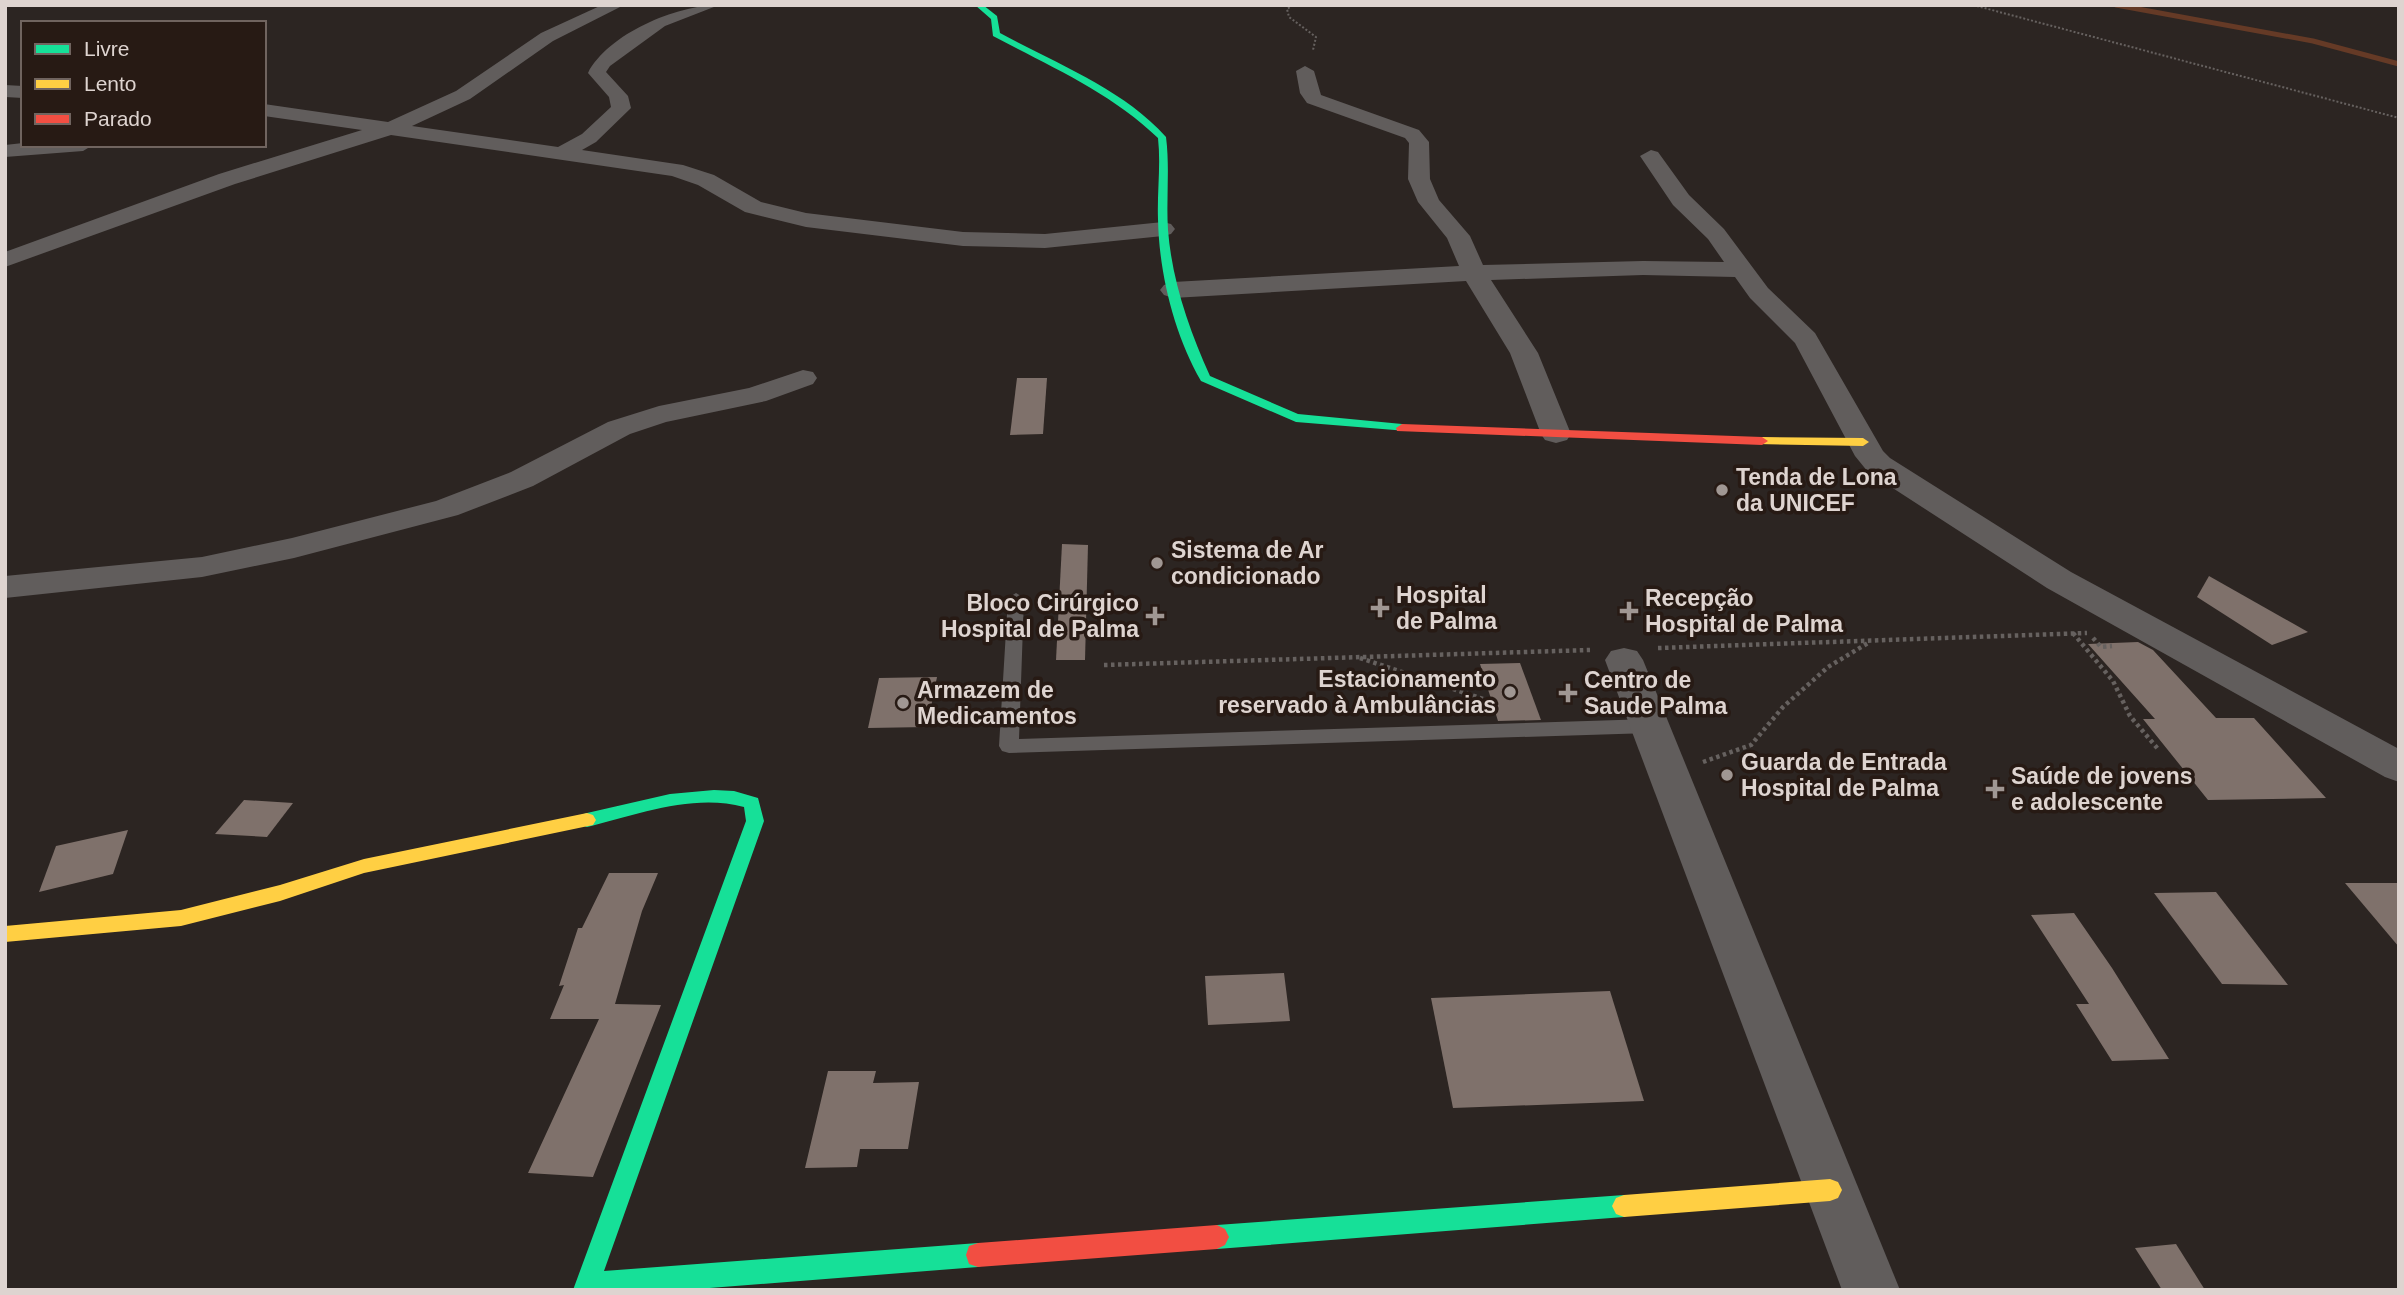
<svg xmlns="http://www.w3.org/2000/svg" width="2404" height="1295" viewBox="0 0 2404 1295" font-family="Arial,sans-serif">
<rect width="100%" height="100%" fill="#2c2522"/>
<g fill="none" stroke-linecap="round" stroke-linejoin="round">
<path stroke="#653a26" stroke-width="5" d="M2116,5l197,36 86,23"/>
</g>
<g fill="#7f716b">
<path d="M1017,378h30l-4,56 -33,1z"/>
<path d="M1062,544l26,1 -3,115h-29z"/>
<path d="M2209,576l99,56 -36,13 -75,-48z"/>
<path d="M2138,642l15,8 63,68h38l72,80 -118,2 -65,-81h12l-67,-75z"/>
<path d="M1520,663l21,57 -43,1 -18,-57z"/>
<path d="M937,677l-10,50 -59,1 11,-50z"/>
<path d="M244,800l49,3 -26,34 -52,-3z"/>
<path d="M128,830l-15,44 -74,18 17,-46z"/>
<path d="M609,873h49l-16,38 -27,93 46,1 -68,172 -65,-4 71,-154h-49l14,-34 -5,1 19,-58h4z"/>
<path d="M2345,883h54v64z"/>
<path d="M2216,892l72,93 -66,-1 -68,-91z"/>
<path d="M2074,913l38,55 57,91 -57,2 -36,-57h13l-58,-89z"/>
<path d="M1284,973l6,48 -82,4 -3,-49z"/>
<path d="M1610,991l34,110 -191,7 -22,-110z"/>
<path d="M828,1071h48l-3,12 46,-1 -11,67h-48l-3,18 -52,1z"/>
<path d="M2176,1244l29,46h-43l-27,-42z"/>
</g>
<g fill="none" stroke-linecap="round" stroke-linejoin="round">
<g stroke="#66615f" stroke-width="2" stroke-dasharray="2 2" stroke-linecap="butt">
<path d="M1293,5l-6,4 2,8 27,20 -3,13"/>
<path d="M1973,5l426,113"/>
</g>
<g stroke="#66615f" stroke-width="4.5" stroke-dasharray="3.5 3.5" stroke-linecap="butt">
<path d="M2073,633l40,48 17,35 28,33"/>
<path d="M2093,638l8,9 11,-1"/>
<path d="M1658,648l429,-15"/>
<path d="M1360,658l132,44"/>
<path d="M1104,665l486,-15"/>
<path d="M1703,762l48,-17 32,-38 45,-40 40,-24"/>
</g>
<path fill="#615d5c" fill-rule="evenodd" d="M1016,593l8,5 -5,141 631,-20 7,2 2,5 -2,5 -7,2 -641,20 -7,-2 -3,-5 9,-148z"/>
<g fill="#615d5c" fill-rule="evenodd">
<path d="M602,5h22l-71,36 -83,58 -58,27 146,21 24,-13 29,-27 -2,-10 -21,-24c20,-39 88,-68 131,-68l-54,21 -55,40 -4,6 22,24 3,12 -35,34 -14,8 101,15 31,10 47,27 45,11 157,19 82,2 118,-12 8,2 4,5 -4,5 -8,2 -118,12 -82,-2 -157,-19 -61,-15 -47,-27 -26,-9 -281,-41 -156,49 -230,83v-15l214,-78 143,-44 -98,-14v-12l124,18 68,-31 85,-58z"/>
<path d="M1305,66l9,5 7,24 98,35 10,12 1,37 9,21 31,36 13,29 160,-4 81,1 -16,-23 -35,-34 -33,-49 11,-6 7,2 31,43 35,34 44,59 47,45 68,118 7,7 181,114 328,177v33l-14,-5 -338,-189 -179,-116 -13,-16 -60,-113 -45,-45 -15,-21 -92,-2 -152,5 47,73 33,81 -4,6 -11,3 -11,-3 -4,-6 -31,-81 -44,-72 -293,17 -9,-3 -4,-5 4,-5 9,-3 286,-16 -12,-28 -29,-36 -10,-23 1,-36 -4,-5 -98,-35 -7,-10 -4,-22z"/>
<path d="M5,85l18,1v12l-18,-1z"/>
<path d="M23,143v2h70l-10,6 -78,6v-12z"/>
<path d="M803,370l10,2 4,6 -4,6 -47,17 -100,21 -36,12 -97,52 -75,29 -164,43 -92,19 -197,21v-22l197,-19 90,-19 144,-37 75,-29 97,-50 51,-16 90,-18z"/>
<path d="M1624,648l13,3 6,9 257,630h-58l-237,-630 6,-9z"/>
</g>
<g fill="#16e098" fill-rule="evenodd">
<path d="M975,5h8l14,11 3,17c56,31 122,55 166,104 4,31 0,62 2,93 4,51 21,99 42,146l88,38 104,10 6,4 -1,3 -111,-9 -95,-41c-27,-47 -42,-108 -43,-162 -1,-27 3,-54 0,-81 -48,-46 -107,-71 -165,-102l-2,-17z"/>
<path d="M714,790l20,1 24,7 6,23 -160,450 374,-28 9,3 3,9 -3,9 -9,3 -294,23h-111l173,-469 -2,-14c-51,-14 -108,8 -157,20l-6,-2 -3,-5 3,-5 6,-2 83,-19z"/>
<path d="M1624,1195l8,3 4,8 -4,8 -8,3 -407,32 -8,-4 -4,-8 4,-8 8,-4z"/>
</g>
<g fill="#ffcf43" fill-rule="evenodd">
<path d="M1762,437l101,1 6,4 -6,4 -106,-2 -1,-3z"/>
<path d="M587,813l6,2 3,5 -3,5 -229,48 -84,28 -99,25 -176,16v-16l176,-16 99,-25 84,-26z"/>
<path d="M1830,1179l8,3 4,8 -4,8 -8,3 -206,16 -8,-3 -4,-8 4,-8 8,-3z"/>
</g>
<g fill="#f24e42" fill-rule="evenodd">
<path d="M1402,424l360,13 6,4 -6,4 -365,-14 -1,-3z"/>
<path d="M1217,1225l8,4 4,8 -4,8 -8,4 -239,18 -9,-3 -3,-9 3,-9 9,-3z"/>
</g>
</g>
<g fill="#a09793" stroke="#271a14" stroke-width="2.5">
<circle cx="1722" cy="490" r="7"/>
<circle cx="1157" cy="563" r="7"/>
<path d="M1376.5 597.5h7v7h7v7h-7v7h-7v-7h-7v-7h7z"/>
<path d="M1625.5 600.5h7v7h7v7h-7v7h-7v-7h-7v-7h7z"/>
<path d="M1151.5 605.5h7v7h7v7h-7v7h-7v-7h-7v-7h7z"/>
<circle cx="1510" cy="692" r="7"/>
<path d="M1564.5 682.5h7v7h7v7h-7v7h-7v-7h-7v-7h7z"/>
<circle cx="903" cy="703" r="7"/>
<circle cx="1727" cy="775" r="7"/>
<path d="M1991.5 778.5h7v7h7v7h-7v7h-7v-7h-7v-7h7z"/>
</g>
<g text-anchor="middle" stroke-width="7" stroke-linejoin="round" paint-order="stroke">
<g font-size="23" font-weight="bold" fill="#ded4d0" stroke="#271a14" text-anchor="start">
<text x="1736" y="485">Tenda de Lona<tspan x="1736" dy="26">da UNICEF</tspan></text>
<text x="1171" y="558">Sistema de Ar<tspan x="1171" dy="26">condicionado</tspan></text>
<text x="1396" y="603">Hospital<tspan x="1396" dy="26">de Palma</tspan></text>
<text x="1645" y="606">Recepção<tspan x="1645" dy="26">Hospital de Palma</tspan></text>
<text x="1139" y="611" text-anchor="end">Bloco Cirúrgico<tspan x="1139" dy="26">Hospital de Palma</tspan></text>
<text x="1496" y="687" text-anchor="end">Estacionamento<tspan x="1496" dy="26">reservado à Ambulâncias</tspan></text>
<text x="1584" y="688">Centro de<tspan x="1584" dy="26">Saude Palma</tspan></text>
<text x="917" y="698">Armazem de<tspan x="917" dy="26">Medicamentos</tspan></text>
<text x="1741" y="770">Guarda de Entrada<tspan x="1741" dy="26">Hospital de Palma</tspan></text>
<text x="2011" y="784">Saúde de jovens<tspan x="2011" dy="26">e adolescente</tspan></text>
</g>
</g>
<rect width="2404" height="1295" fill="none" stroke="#ded4d0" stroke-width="14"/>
<rect x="21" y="21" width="245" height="126" fill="#271a14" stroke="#70645f" stroke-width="2"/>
<rect x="35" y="44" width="35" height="10" fill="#16e098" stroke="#70645f" stroke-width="2"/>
<text x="84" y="56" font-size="21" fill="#ded4d0">Livre</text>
<rect x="35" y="79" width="35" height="10" fill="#ffcf43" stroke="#70645f" stroke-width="2"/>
<text x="84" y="91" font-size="21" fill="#ded4d0">Lento</text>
<rect x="35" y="114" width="35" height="10" fill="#f24e42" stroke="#70645f" stroke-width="2"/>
<text x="84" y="126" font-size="21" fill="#ded4d0">Parado</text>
</svg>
